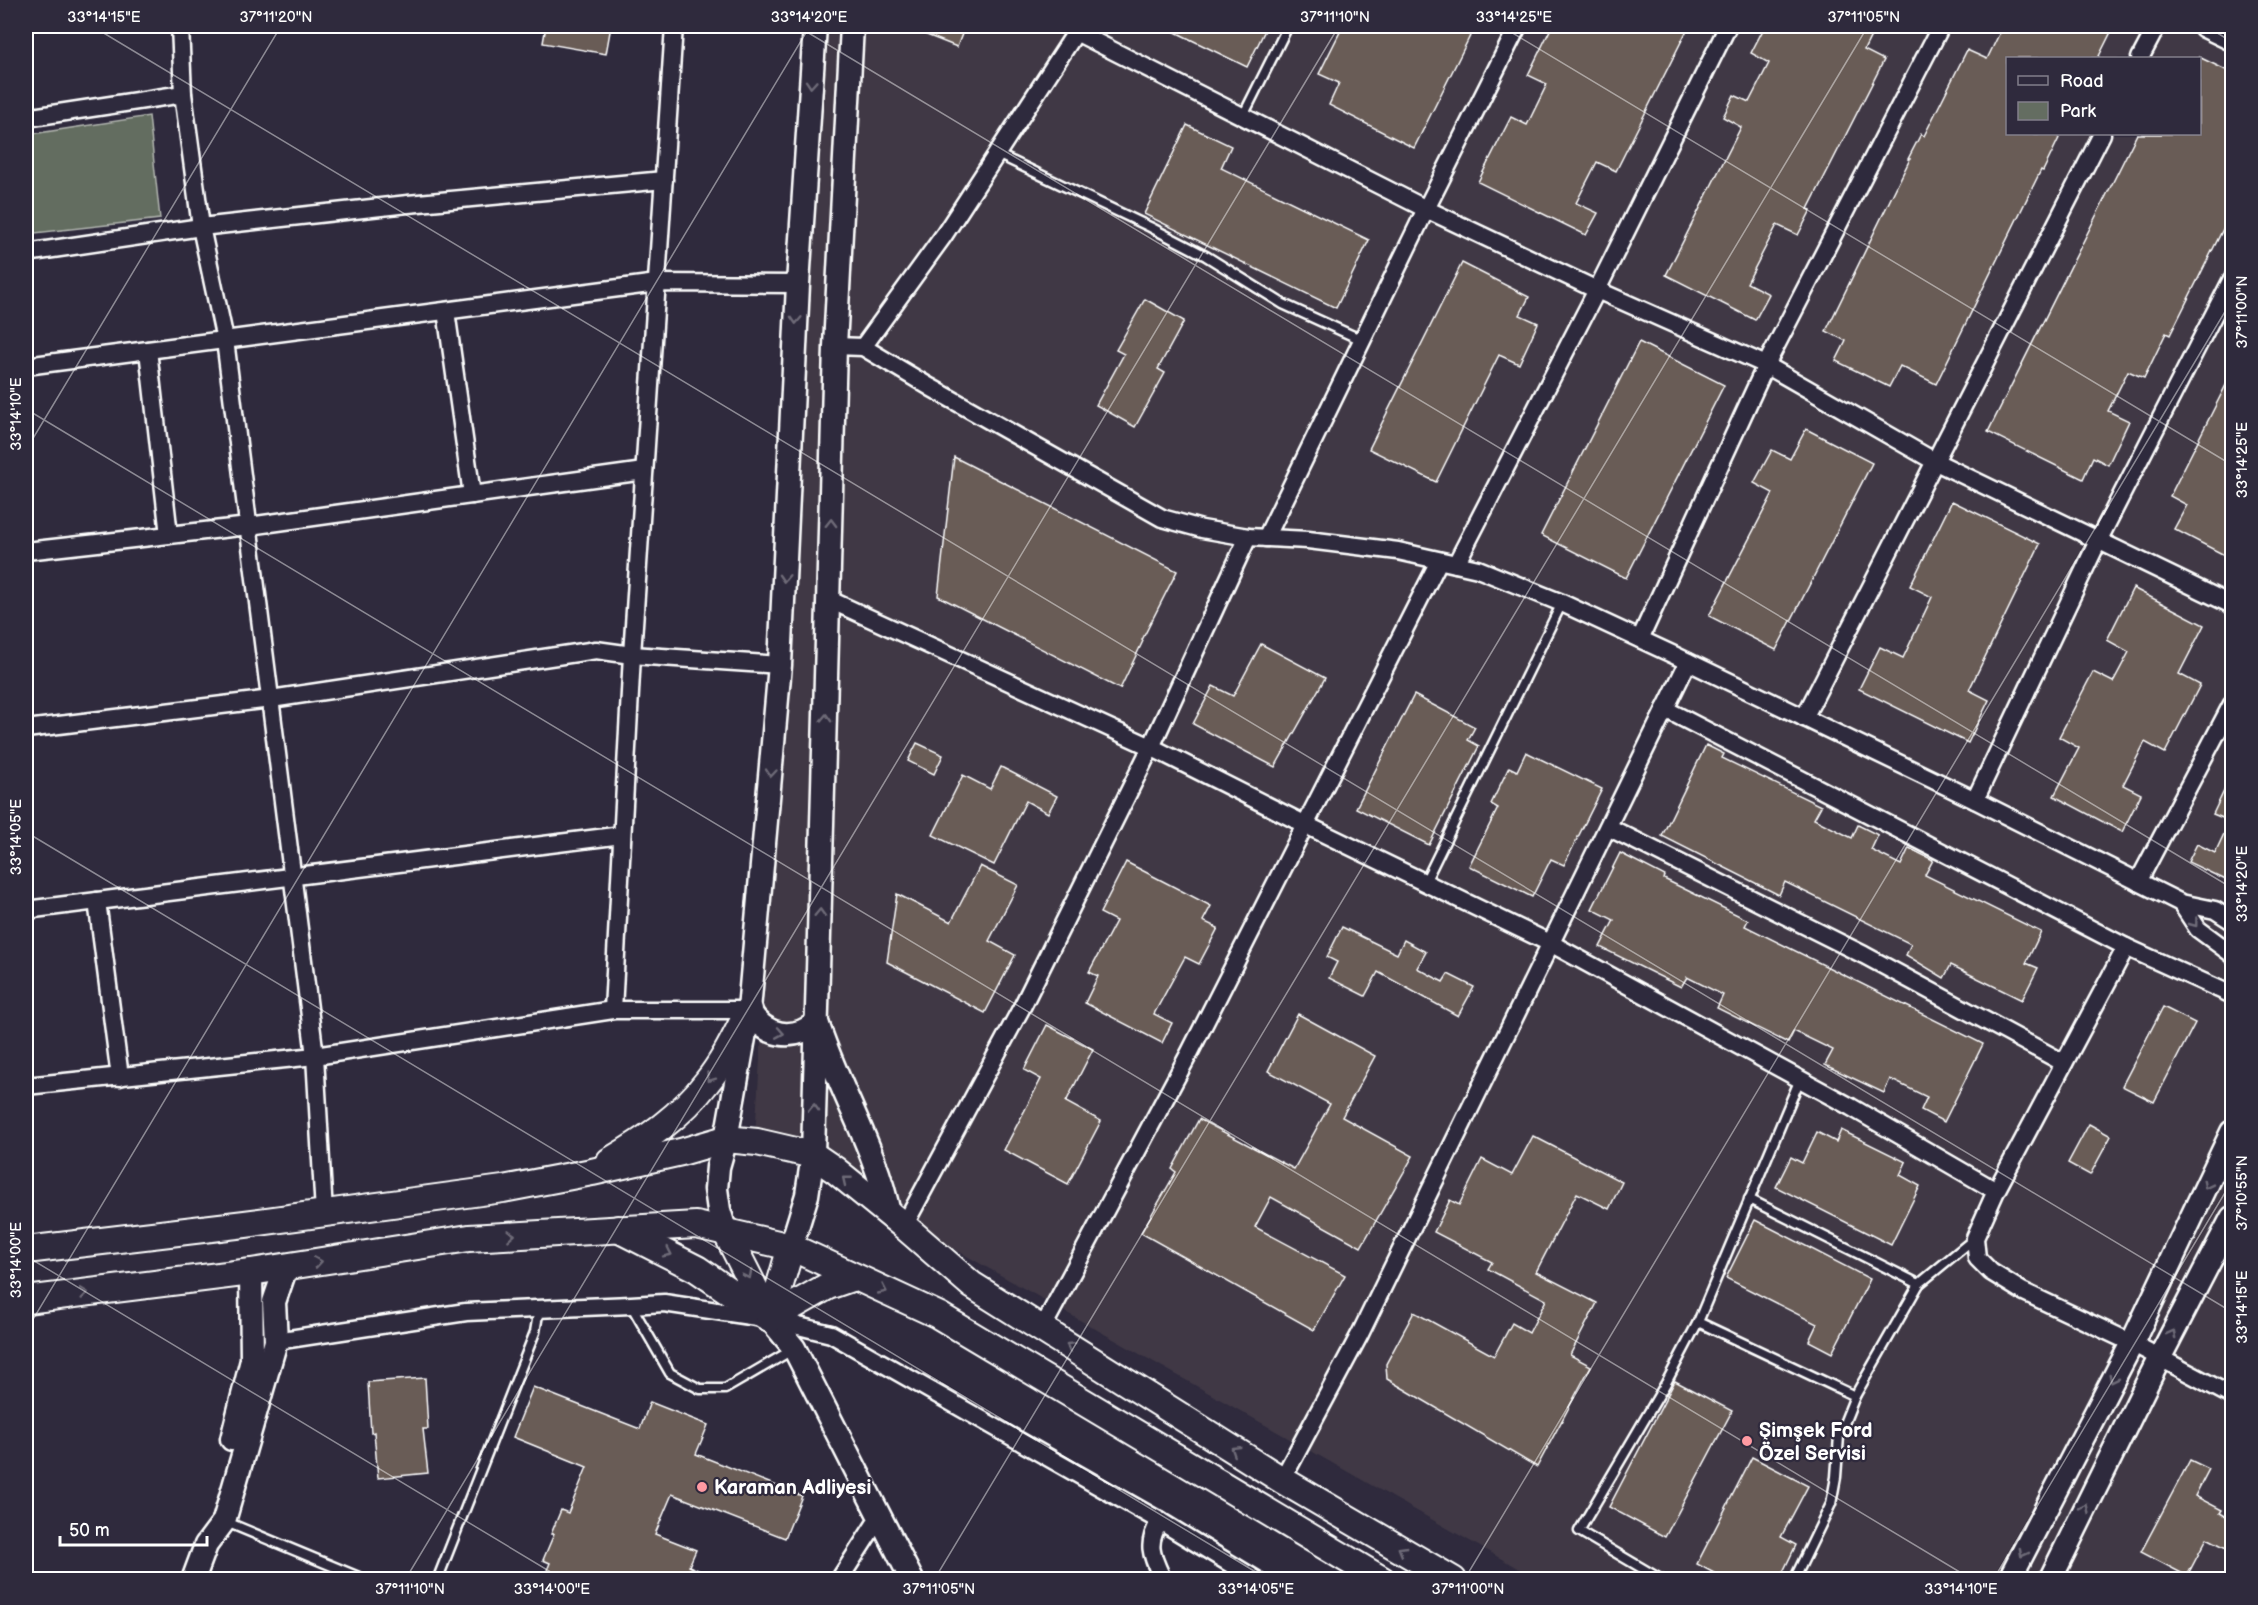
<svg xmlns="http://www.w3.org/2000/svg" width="2258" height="1605" viewBox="0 0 2258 1605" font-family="'Balsamiq Sans',sans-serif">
<rect width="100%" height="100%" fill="#2f2a3d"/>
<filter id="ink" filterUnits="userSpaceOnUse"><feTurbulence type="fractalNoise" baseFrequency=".0167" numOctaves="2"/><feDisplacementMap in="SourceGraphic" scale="12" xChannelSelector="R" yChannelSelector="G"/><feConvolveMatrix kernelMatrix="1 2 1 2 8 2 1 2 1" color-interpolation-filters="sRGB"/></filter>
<g filter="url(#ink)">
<path fill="#403945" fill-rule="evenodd" d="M828,26h1404v1553h-695l-782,-443zM2008,58h192v76h-192z"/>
<path fill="#646d61" stroke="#b2b6b0" stroke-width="1.5" d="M149,116l11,103 -134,15v-99z"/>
<g fill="#695b57" stroke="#fff" stroke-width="1.5">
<path d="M546,26h65l-5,28 -63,-11z"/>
<path d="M904,26h61l-8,21z"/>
<path d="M1163,26h104l-20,41z"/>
<path d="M1343,26h132l-61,122 -85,-43 10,-22 -20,-9z"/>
<path d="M1552,26h137l-73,145 -19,-9 -21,41 22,10 -12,22 -108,-53 33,-65 16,8 20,-41 -19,-9z"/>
<path d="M1765,26h111l-12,24 20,10 -76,149 3,1 -13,25 -21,-10 -30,58 22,11 -14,26 -89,-45 75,-148 -18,-10 11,-22 15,7 20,-39 -18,-10z"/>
<path d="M2003,26h111l-16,32h-91v76h54l-18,37 -2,-1 -105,214 -36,-18 -11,21 -53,-26 10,-20 -20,-10 84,-172h-2l13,-25 3,2 43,-86 20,9z"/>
<path d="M2199,57l33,16v138l-62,124 -4,-2 -22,45 -16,-7 -20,40 21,10 -21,44 -15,-8 -10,22 -95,-47 149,-298h62z"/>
<path d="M1187,125l44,21 -10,22 148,72 -33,68 -192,-94z"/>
<path d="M1462,263l67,34 -9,18 18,8 -19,41 -20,-9 -63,127 -67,-33z"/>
<path d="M1145,299l39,22 -26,48 7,4 -30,54 -39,-22 28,-51 -8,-4z"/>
<path d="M1639,342l85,43 -98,193 -85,-43z"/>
<path d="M2232,373v186l-58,-30 13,-24 -17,-9z"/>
<path d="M1806,429l66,34 -96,187 -67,-34 64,-123 -19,-10 18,-33 18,9z"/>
<path d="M954,457l223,114 -35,69 1,1 -23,48 -182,-93z"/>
<path d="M1952,501l88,43 -71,146 20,10 -21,43 -109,-54 21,-42 23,11 29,-61 -22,-11z"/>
<path d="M2133,588l71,37 -25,49 21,11 -35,68 -20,-11 -22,43 18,9 -19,38 -68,-36 25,-48 -20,-11 34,-65 20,10 16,-30 -22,-12z"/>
<path d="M1261,644l64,34 -50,89 -82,-43 20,-38 20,10z"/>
<path d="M1414,695l61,32 -7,13 11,6 -50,99 -73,-37z"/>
<path d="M917,743l26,12 -9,19 -26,-13z"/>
<path d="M1706,745l18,9 -2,4 99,48 -7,13 38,19 6,-13 20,10 -7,15 30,15 8,-17 24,12 -8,15 116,57 -15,31 12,5 -16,32 -71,-35 -7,13 -38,-23 5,-11 -126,-62 -6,13 -117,-59z"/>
<path d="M1526,752l76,37 -38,76 -13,-6 -19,38 -63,-31 29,-58 -7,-4 18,-37 8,4z"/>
<path d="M1001,767l56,29 -9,17 -22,-12 -32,64 -61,-30 30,-60 27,14z"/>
<path d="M2232,774v109l-44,-21 9,-18 18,9 15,-32 -17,-7z"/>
<path d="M1620,853l45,23 -1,3 84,41 -3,6 238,118 -39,78 -23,-12 6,-13 -37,-18 -6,14 -59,-28 8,-15 -39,-19 -6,12 -71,-35 6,-13 -36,-18 -6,10 -81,-40 14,-27 -22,-11z"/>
<path d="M1126,862l85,44 -8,15 15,7 -19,36 -14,-7 -31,57 18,9 -10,20 -77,-40 13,-27 -9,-4 27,-51 -16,-8z"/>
<path d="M980,866l38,19 -29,56 26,14 -30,58 -98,-51 10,-68 54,28z"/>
<path d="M1342,927l55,27 7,-14 22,12 -9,16 26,14 5,-8 26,13 -16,29 -80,-44 -13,24 -36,-18 8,-16 -10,-5z"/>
<path d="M2163,1007l32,16 -41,79 -32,-16z"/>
<path d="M1298,1014l77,42 -33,61 71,39 -52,91 -90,-50 -16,30 90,48 -31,55 -173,-97 35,-61 -4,-3 27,-50 95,50 36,-65 -62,-33z"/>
<path d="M1047,1025l46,24 -27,53 35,19 -33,63 -64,-34 37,-71 -17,-9z"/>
<path d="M2089,1124l22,12 -21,39 -22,-12z"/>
<path d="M1841,1130l65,32 -6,13 20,11 -29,59 -115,-58 15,-30 11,6 15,-31 19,10z"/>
<path d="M1533,1136l89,46 -13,27 -32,-16 -41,79 61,31 -27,52 21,11 -54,101 -150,-88 -1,-15 28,-52 80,44 18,-33 17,10 17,-33 -58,-31 4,-7 -58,-30 16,-32 9,5 23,-46 30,16z"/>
<path d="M1755,1220l115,59 -38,74 -23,-12 8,-17 -91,-46z"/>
<path d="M425,1378l3,51h-5l5,44 -50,5 -4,-46 -3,1 -3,-51z"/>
<path d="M1675,1381l57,30 -67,126 -56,-30z"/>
<path d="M533,1387l107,42 10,-27 58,23 -12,29 106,42 -17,42 -113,-44 -17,40 41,16 -7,16 31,14h-177l7,-17 -7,-3 11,-26h-3l10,-24 7,3 19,-46 -74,-30z"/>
<path d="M1752,1457l56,29 -27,51 15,8 -17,35h-52l-30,-16z"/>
<path d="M2190,1460l19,9 -14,27 27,14 -2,3 12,7v31l-25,-13 -20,38 -46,-24z"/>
</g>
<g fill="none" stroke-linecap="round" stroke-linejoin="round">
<defs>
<g id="lane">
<path d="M1243,116l45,-90"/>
<path d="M997,154l153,73 56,29 77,48 79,36"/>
<path d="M1425,882l137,-279"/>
<path d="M1749,1199l170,85"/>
<path d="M631,1305l39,68 30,16h25l67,-39"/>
<path d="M1698,1322l157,74"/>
<path d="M224,1521l142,59"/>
<path d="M442,1580l-4,-2 97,-246 4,-23"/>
<path d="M1662,1580l-83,-49 87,-148 32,-61 102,-243"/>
<path d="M1794,1580l37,-76 5,-27 3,-41 16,-40 64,-112 56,-46"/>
</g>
<g id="street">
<path d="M180,26l3,68 18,133 24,113 90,716 9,157"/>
<path d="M1076,32l350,177 171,81 169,75 168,96 298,144"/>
<path d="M2140,58l17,-32"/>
<path d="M26,118l157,-24"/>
<path d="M26,253l175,-26 207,-23 256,-24"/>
<path d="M446,311l26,184"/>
<path d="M835,346l28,1 67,40 232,131 40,11 46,8 60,3 90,11 80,18 84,34 112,52 301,145 206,103"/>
<path d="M863,347l81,-112 136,-209"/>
<path d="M148,350l21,185"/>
<path d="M26,366l631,-83 141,1"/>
<path d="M1266,538l160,-329 92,-183"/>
<path d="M26,551l223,-25 395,-55"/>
<path d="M1456,564l141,-274 131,-264"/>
<path d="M830,600l321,147 155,78 246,119 299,163 145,84"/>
<path d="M1640,639l126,-274 175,-339"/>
<path d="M1665,709l461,238 106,48"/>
<path d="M1804,718l298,-584"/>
<path d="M26,729l245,-30 325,-49 36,5 148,10"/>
<path d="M1975,800l123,-259 134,-262"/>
<path d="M1608,827l256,128 200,108"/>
<path d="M2138,882l94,-178"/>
<path d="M97,901l23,176"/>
<path d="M26,910l596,-75"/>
<path d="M2232,921l-17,-11 -34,-7 17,26 34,25"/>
<path d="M2126,947l-130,244 -21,47 2,20 14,14 31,19 110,52 100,53"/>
<path d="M613,1010l19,-355 42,-629"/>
<path d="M26,1086l289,-30 298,-46h136"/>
<path d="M904,1226l119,-221 128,-258 97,-210"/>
<path d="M1042,1329l148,-277 249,-491"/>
<path d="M276,1341l190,-29 165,-7 33,-2 106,16 61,15 329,187 97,59"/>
<path d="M1282,1480l78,-146 328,-672"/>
<path d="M1160,1521c-15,24 -8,35 3,59"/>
<path d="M839,1580l41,-64"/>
</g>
<g id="secondary">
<path d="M2205,26l27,13"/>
<path d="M749,1010c16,27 44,32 68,12 20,64 60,128 72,192"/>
<path d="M725,1230l-6,-20 -3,-21 2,-22 8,-28 23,-129 31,-345 18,-381 17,-258"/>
<path d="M791,1247l16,-52 6,-40 22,-809 17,-320"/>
<path d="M770,1319l24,29 118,232"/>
<path d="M232,1439l20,-79 -1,-88"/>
<path d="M193,1580l13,-35 18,-24 52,-180 -2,-39 12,-35"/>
<path d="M2009,1580l123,-237 100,-211"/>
<path d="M2050,1580l110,-223 72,-139"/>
</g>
<g id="primary">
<path d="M610,1161c37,-22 71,-45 97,-79 18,-22 29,-47 42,-72"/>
<path d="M618,1229l79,40 73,50"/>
<path d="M725,1230l42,83"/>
<path d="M26,1250l219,-26 258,-35 89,-17 89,-20 45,-13 31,3 56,13 22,15 69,56 68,59 310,195 171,100"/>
<path d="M26,1300l225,-28 218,-34 227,-13 95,22 147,68 444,265"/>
<path d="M770,1319l58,-33 26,-9"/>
<path d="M770,1319l21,-72"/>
</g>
</defs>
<use href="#lane" stroke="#fff" stroke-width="13"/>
<use href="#street" stroke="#fff" stroke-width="21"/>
<use href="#secondary" stroke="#fff" stroke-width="27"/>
<use href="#primary" stroke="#fff" stroke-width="30"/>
<use href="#lane" stroke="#2f2a3d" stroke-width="8"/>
<use href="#street" stroke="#2f2a3d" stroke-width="16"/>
<use href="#secondary" stroke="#2f2a3d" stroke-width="22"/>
<use href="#primary" stroke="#2f2a3d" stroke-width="26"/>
</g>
<defs><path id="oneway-chevron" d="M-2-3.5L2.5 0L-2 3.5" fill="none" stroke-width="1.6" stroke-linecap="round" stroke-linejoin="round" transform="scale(1.5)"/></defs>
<g stroke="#6d6a77">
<use href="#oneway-chevron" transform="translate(811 84) rotate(94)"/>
<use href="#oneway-chevron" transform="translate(796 320) rotate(93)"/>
<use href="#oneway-chevron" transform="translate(831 523) rotate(-89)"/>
<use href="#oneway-chevron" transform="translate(784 578) rotate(93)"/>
<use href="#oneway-chevron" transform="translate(826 718) rotate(-88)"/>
<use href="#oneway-chevron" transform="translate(771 773) rotate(95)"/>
<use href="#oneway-chevron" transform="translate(820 913) rotate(-88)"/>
<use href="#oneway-chevron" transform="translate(2194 923) rotate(53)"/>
<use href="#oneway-chevron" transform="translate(780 1033) rotate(10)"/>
<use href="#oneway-chevron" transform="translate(710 1078) rotate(126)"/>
<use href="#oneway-chevron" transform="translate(814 1108) rotate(-88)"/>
<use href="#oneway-chevron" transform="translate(846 1180) rotate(-141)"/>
<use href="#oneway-chevron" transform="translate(2207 1185) rotate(116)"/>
<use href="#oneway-chevron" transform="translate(511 1235) rotate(-4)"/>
<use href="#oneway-chevron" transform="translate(668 1253) rotate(26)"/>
<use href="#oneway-chevron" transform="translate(318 1262) rotate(-9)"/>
<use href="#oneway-chevron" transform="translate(748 1275) rotate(63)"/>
<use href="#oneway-chevron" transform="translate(883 1290) rotate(25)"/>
<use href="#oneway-chevron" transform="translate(84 1293) rotate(-7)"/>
<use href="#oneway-chevron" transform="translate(2172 1334) rotate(-62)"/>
<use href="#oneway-chevron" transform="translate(1070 1346) rotate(-148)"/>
<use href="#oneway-chevron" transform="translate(2113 1379) rotate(117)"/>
<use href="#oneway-chevron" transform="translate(1235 1450) rotate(-148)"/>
<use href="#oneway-chevron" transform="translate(2085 1508) rotate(-64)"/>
<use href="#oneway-chevron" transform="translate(1402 1550) rotate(-150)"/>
<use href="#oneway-chevron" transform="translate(2023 1553) rotate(118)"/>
</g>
</g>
<path fill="none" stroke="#fff" stroke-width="1.5" stroke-opacity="0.45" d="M92,26l2140,1286M797,26l1435,862M1501,26l731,439M2206,26l26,16M26,409l1947,1171M26,450l255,-424M26,832l1243,748M26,1256l538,324M26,1331l784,-1305M405,1580l934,-1554M934,1580l934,-1554M1464,1580l768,-1280M1993,1580l239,-399"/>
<g fill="#ff9aa2" stroke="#2f2a3d" stroke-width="2">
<circle cx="1747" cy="1441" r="6"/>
<circle cx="702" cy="1487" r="6"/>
</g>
<g text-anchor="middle" stroke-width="4.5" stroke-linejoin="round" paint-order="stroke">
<g font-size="20" font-weight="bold" fill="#fff" stroke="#2f2a3d" text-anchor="start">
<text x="1759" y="1437">Şimşek Ford<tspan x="1759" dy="23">Özel Servisi</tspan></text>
<text x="714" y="1494">Karaman Adliyesi</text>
</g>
</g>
<rect width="2258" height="1605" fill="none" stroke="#2f2a3d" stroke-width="66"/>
<rect x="2006" y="57" width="195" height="78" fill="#2f2a3d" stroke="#827f8b" stroke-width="1.5"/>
<rect x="2018" y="76" width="30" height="9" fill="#2f2a3d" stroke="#827f8b" stroke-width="1.5"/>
<text x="2060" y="87" font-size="18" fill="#ffffff">Road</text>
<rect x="2018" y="102" width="30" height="18" fill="#646d61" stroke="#827f8b" stroke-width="1.5"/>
<text x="2060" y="117" font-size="18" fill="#ffffff">Park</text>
<path d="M60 1536v9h147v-9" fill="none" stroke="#ffffff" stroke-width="3"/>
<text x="69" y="1536" font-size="18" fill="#ffffff" stroke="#2f2a3d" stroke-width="4.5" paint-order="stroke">50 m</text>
<rect x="33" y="33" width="2192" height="1539" fill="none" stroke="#fff" stroke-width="2"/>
<g font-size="15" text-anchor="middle" fill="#fff">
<text x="104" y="22">33°14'15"E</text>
<text x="276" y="22">37°11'20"N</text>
<text x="809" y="22">33°14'20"E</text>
<text x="1335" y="22">37°11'10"N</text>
<text x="1514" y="22">33°14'25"E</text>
<text x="1864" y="22">37°11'05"N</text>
<text transform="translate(2242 312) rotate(-90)" y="5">37°11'00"N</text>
<text transform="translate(16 414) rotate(-90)" y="5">33°14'10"E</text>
<text transform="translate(2242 460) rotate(-90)" y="5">33°14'25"E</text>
<text transform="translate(16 837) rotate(-90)" y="5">33°14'05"E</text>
<text transform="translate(2242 884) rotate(-90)" y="5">33°14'20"E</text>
<text transform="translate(2242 1193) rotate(-90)" y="5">37°10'55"N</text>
<text transform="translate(16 1260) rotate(-90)" y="5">33°14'00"E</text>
<text transform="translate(2242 1307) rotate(-90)" y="5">33°14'15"E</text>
<text x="410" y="1594">37°11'10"N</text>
<text x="552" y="1594">33°14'00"E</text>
<text x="939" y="1594">37°11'05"N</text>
<text x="1256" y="1594">33°14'05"E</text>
<text x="1468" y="1594">37°11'00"N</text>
<text x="1961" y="1594">33°14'10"E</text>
</g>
</svg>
